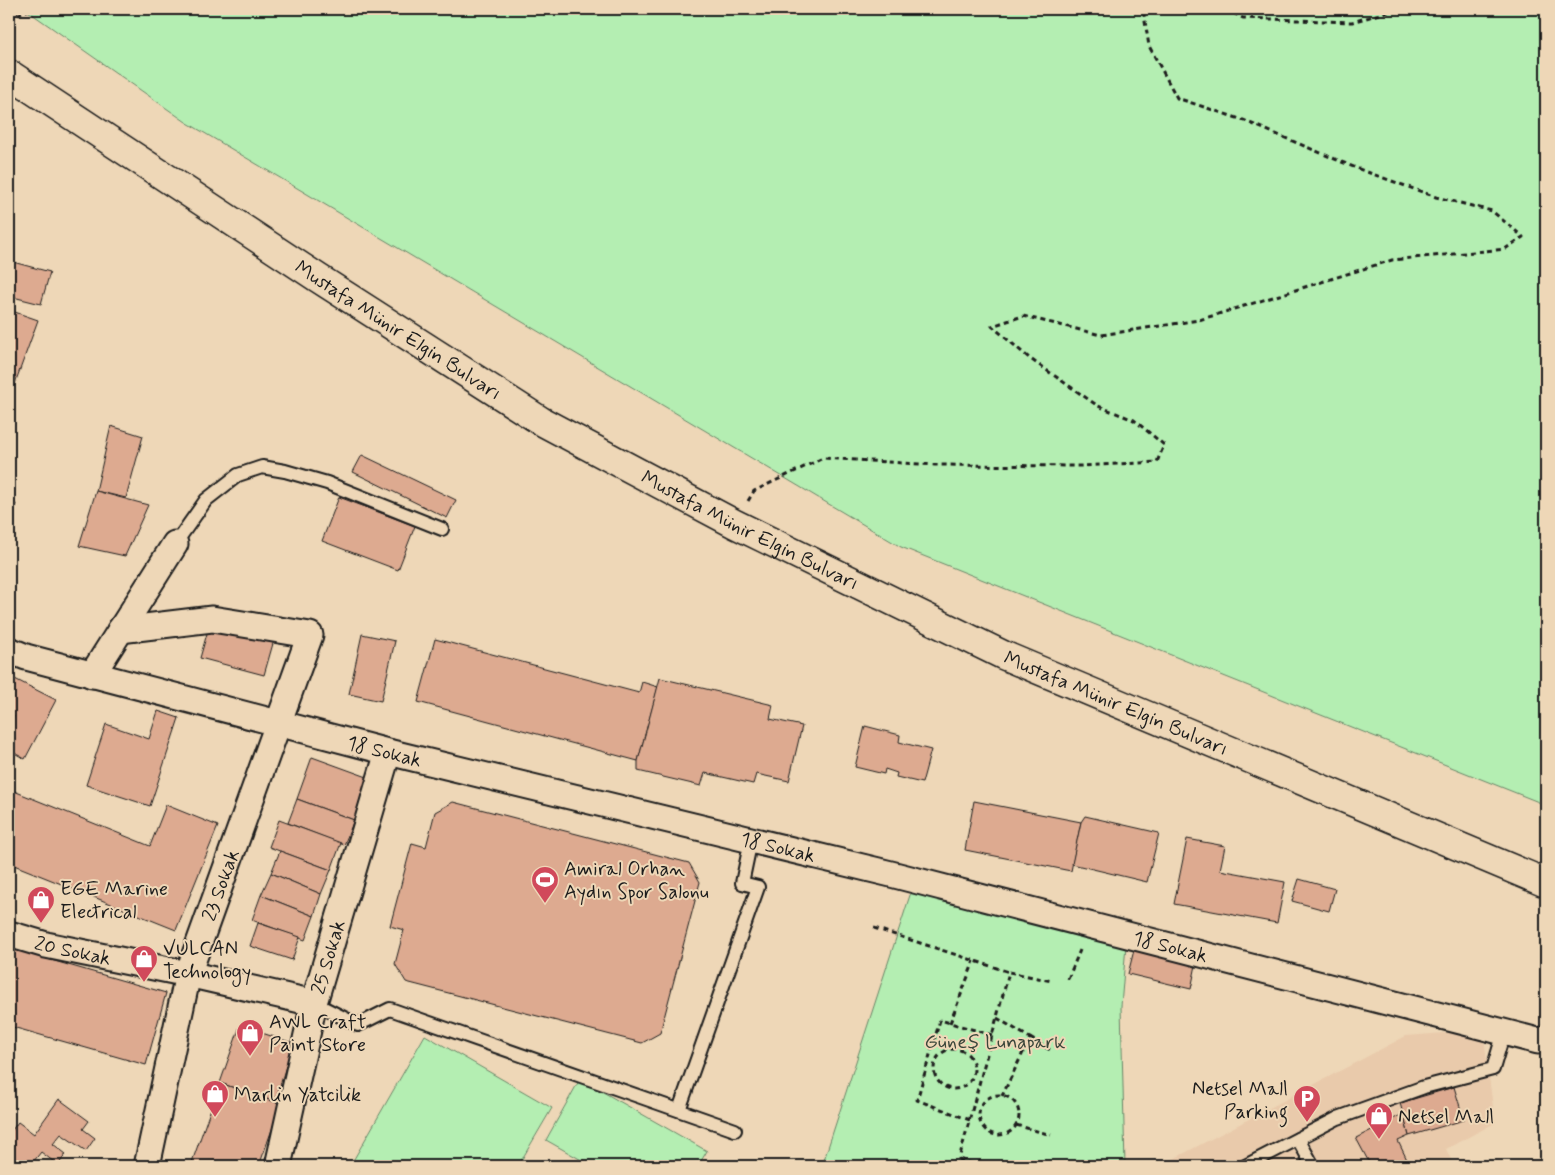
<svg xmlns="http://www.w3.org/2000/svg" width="1555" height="1175" viewBox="0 0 1555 1175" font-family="Mynerve,sans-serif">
<rect width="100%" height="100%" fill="#eed7b7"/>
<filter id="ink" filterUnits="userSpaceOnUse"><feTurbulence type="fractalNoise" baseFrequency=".02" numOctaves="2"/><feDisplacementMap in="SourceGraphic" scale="10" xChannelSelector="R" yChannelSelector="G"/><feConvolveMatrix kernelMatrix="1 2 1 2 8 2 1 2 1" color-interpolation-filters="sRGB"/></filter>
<g filter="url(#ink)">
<path fill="#e9caab" d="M1483,1030l12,93 -49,26 8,17h-294l246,-130z"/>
<g fill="#b4eeb2" stroke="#688567">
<path d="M25,9h1521v796l-645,-258 -715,-425z"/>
<path d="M912,889l214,56 -5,61 4,160h-279l-22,-6z"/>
<path d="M425,1035l127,73 -34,58h-168z"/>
<path d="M580,1079l127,72 -9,15h-106l-46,-26z"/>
</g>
<g fill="#ddaa90" stroke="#1c1c1c">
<path d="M9,261l41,11 -9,32 -32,-8z"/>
<path d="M9,310l29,10 -24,66 -5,-1z"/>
<path d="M111,426l32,10 -17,62 -30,-7z"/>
<path d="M362,455l94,45 -9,18 -94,-46z"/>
<path d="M96,491l52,14 -23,51 -46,-10z"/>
<path d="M339,497l76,29 -17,44 -76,-29z"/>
<path d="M9,501l7,3 -7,18z"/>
<path d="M210,623l64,17 -10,35 -64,-17z"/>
<path d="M362,634l33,7 -14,60 -32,-7z"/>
<path d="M435,639l204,54 3,-11 16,5 -20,74 -220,-59z"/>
<path d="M9,676l47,24 -31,59 -16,-9v-23l5,-11 -5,-2z"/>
<path d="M660,678l113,27 -3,14 32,7 -13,55 -33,-7 -3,10 -48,-11 -4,13 -63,-15v-10z"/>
<path d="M158,711l21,7 -29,88 -64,-21 20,-61 43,15z"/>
<path d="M865,726l35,9 -1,7 32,8 -9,33 -26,-6 1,-4 -12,-4 -1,5 -29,-7z"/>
<path d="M312,757l58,21 -16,42 -57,-21z"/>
<path d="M9,789l141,57 16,-41 52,21 -42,104 -167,-67z"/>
<path d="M297,799l57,21 -10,25 -56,-22z"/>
<path d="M974,801l107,21 -10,49 -106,-21z"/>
<path d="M453,802l236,61 11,19 -40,151 -18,10 -236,-61 -11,-18 9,-34 -14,-4 22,-83 14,4 9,-35z"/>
<path d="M1085,816l74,17 -12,49 -75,-18 9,-42z"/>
<path d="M279,820l62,23 -10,27 -62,-23z"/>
<path d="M1187,839l38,7 -5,24 65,12 -8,41 -103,-19z"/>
<path d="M280,851l51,19 -10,24 -50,-21z"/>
<path d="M271,873l50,21 -7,22 -53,-21z"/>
<path d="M1299,879l36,10 -6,22 -37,-10z"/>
<path d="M261,895l53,21 -9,24 -53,-20z"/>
<path d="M258,923l42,14 -8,23 -42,-14z"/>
<path d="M9,948l157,45 -20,72 -137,-39z"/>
<path d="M1134,950l62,15 -5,24 -63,-15z"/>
<path d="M240,1026l53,17 -18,59 -55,-19z"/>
<path d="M220,1083l61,21 -22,62h-56l-11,-4z"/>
<path d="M1454,1087l10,33 -55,16 -9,-33z"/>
<path d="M59,1099l30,22 -6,8 12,9 -9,13 -25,-17 -8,10 13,10 -8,11 -17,-13 -11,14h-21v-32l9,-12 16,12z"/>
<path d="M1403,1114l6,22 -11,5 12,25h-39l-15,-28z"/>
</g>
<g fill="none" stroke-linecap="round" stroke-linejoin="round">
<defs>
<g id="lane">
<path d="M175,544l31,-44 32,-25 24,-8 23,4 42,12 115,46"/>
<path d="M314,1003l44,22 32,-16 345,121"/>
<path d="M679,1110l79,-223 -16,-4 9,-43"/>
<path d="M1298,1139l15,27"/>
<path d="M1245,1166l93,-48 86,-31 69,-18 11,-37"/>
</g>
<g id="street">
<path d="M120,630l92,-11 98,16 -122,339 -41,192"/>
<path id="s1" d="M9,650l17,7 362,95 503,122 647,167 8,-2"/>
<path d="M92,675l83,-131"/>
<path id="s2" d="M9,934l37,11 142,29 126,29"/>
<path id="s3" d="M278,1166l36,-163 74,-251"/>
</g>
<g id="secondary">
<path id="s4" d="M9,74l309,204 223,143 194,103 268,131 543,228"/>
</g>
</defs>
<use href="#lane" stroke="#1c1c1c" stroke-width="16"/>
<use href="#street" stroke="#1c1c1c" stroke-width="29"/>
<use href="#secondary" stroke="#1c1c1c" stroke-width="31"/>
<g stroke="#1c1c1c" stroke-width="3" stroke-dasharray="5 4" stroke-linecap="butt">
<path d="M1225,9l18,9 109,4 46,-13"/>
<path d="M9,18l22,-9"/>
<path d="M748,501l6,-10 69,-33 112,7 146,1 76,-4 7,-17 -30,-25 -36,-14 -69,-48 -37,-32 31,-10 78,19 98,-15 193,-60 113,-11 18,-12 -31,-26 -56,-14 -80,-29 -113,-48 -66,-22 -28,-52 -6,-37"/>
<path d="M874,928l135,44"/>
<path d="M1068,979l12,-29"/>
<path d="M997,1018l33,20 -28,58"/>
<path d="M950,1023l24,-62"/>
<path d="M1030,1038l22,13"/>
<circle cx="954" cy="1069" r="20"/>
<circle cx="999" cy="1115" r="20"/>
<path d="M970,1120l-53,-20 23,-80 52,15"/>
<path d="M1016,1125l35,10"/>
<path d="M980,1166l-21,-7 50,-187 43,9"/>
</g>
<use href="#lane" stroke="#eed7b7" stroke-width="12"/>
<use href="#street" stroke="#eed7b7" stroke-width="25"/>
<use href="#secondary" stroke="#eed7b7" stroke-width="28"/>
</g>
</g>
<defs>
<symbol id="stadium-pin" viewBox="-11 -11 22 30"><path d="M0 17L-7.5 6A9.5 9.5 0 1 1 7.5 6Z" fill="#d1495b" stroke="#eed7b7"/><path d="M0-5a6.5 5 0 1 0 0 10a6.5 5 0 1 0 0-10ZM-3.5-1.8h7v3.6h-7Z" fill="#fff"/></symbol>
<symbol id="shop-pin" viewBox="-11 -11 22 30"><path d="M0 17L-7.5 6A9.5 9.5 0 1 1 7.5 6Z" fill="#d1495b" stroke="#eed7b7"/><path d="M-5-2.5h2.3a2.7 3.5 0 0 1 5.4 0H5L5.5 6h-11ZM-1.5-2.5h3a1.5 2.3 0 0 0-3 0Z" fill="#fff"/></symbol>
<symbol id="parking-pin" viewBox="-11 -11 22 30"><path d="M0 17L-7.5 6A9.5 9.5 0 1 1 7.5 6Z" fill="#d1495b" stroke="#eed7b7"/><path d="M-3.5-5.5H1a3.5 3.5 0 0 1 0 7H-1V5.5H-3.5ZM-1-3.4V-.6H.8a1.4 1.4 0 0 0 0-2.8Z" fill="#fff"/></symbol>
</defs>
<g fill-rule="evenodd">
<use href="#stadium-pin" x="529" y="864" width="32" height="43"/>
<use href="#shop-pin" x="25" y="884" width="32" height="43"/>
<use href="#shop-pin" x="128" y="943" width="32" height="43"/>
<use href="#shop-pin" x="234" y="1017" width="32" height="43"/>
<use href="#shop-pin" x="199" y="1078" width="32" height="43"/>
<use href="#parking-pin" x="1291" y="1083" width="32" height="43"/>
<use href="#shop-pin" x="1363" y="1100" width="32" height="43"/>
</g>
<g text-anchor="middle" stroke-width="4" stroke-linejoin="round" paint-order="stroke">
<g font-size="20" fill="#1c1c1c" stroke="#eed7b7">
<text dy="7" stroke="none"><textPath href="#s4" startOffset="466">Mustafa Münir Elgin Bulvarı</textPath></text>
<text dy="7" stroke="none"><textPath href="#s4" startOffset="871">Mustafa Münir Elgin Bulvarı</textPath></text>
<text dy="7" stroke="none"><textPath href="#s4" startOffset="1276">Mustafa Münir Elgin Bulvarı</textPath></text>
<text dy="7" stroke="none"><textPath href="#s1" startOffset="389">18 Sokak</textPath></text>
<text dy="7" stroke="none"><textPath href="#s1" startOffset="794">18 Sokak</textPath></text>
<text transform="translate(220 885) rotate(-70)" y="7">23 Sokak</text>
<text dy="7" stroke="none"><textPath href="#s1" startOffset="1199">18 Sokak</textPath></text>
<text dy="7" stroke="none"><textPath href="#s2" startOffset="66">20 Sokak</textPath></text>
<text dy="7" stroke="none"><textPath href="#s3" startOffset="215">25 Sokak</textPath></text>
</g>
<g font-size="20" fill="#1c1c1c" stroke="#eed7b7" text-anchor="start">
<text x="564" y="875">Amiral Orhan<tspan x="564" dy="23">Aydın Spor Salonu</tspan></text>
<text x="60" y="895">EGE Marine<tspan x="60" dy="23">Electrical</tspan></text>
<text x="163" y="955">VULCAN<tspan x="163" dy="23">Technology</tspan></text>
<text x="269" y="1028">AWL Craft<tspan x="269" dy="23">Paint Store</tspan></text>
<text x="1288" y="1095" text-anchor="end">Netsel Mall<tspan x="1288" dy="23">Parking</tspan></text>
<text x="234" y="1101">Marlin Yatcilik</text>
<text x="1398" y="1123">Netsel Mall</text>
</g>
<g font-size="20" fill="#3a463a" stroke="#eed7b7">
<text x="995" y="1048">Güneş Lunapark</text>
</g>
</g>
<rect width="1555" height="1175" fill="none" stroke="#eed7b7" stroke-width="30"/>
<rect x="15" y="15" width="1525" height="1145" fill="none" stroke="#1c1c1c" stroke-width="2" filter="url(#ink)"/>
</svg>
